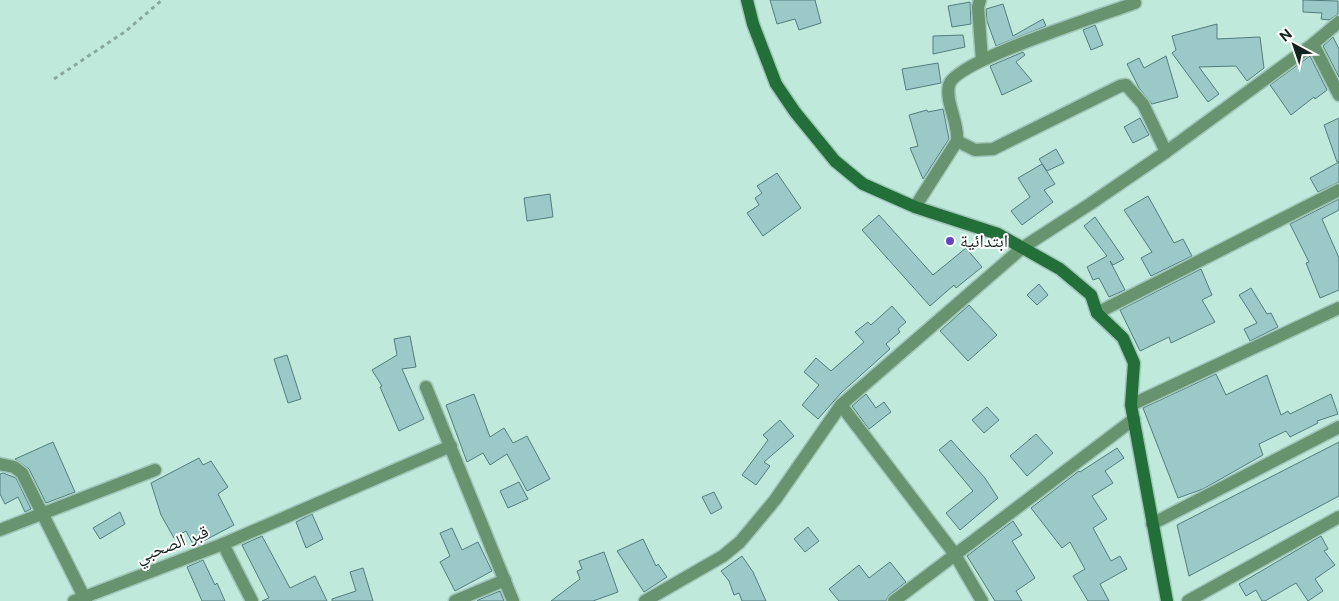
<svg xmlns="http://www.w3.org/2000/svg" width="1339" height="601" viewBox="0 0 1339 601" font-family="'Public Sans','Noto Naskh Arabic',sans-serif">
<rect width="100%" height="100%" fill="#bfe9db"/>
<g fill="#9bc9c8" stroke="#527e7e">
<path d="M770,0h45l6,23 -22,7 -4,-11 -18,5z"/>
<path d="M1303,0l35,1v13l-9,6 -8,-1 1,-6 -19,-1z"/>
<path d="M970,2l1,22 -19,3 -4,-21z"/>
<path d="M1003,4l10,32 30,-17 3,7 -50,20 -9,-25 -1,-12z"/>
<path d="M1217,24v15l43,-2 4,31 -17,13 -11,-15 -37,1 20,27 -11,8 -36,-49 4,-3 -4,-14z"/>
<path d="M1095,25l8,20 -12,5 -8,-20z"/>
<path d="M963,35l2,12 -32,7v-18z"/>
<path d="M1333,37l6,12v28l-16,-31z"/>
<path d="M1023,52l2,3 -9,7 16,19 -30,14 -12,-29z"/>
<path d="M1166,56l12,41 -26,7 -13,-16 -12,-24 12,-6 5,10z"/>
<path d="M1310,56l17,34 -12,9 -1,-2 -23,18 -21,-30z"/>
<path d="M938,63l3,20 -35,7 -4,-21z"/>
<path d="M943,109l6,30 -26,40 -13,-31 8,-2 -9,-31 18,-5 1,2z"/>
<path d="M1140,118l9,17 -16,8 -9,-16z"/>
<path d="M1339,118v44h-2l-13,-37z"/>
<path d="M1056,149l8,14 -17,8 -8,-12z"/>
<path d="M1339,162v20l-21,10 -8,-14z"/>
<path d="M1042,164l13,20 -11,6 9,12 -31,23 -11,-14 19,-14 -12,-19z"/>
<path d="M777,173l24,35 -38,28 -16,-23 12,-8 -4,-7 7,-5 -5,-7z"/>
<path d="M550,194l3,23 -26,4 -3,-23z"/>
<path d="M1148,196l26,47 9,-4 9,17 -41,20 -10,-18 11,-6 -28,-42z"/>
<path d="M1339,199v11l-17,9 17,39v32l-19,8 -14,-35 3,-1 -19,-38z"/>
<path d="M879,215l54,60 33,-27 16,19 -26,21 -2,-3 -24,21 -68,-76z"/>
<path d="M1095,217l29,42 -11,6 -3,-4 15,29 -16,7 -10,-19 -6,2 -6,-13 20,-11 -23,-30z"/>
<path d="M1201,269l11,26 -10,5 13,22 -44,21 -2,-6 -29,14 -20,-41z"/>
<path d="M1039,284l9,11 -11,10 -10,-10z"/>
<path d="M1251,288l16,26 4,-1 7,14 -28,14 -6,-12 13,-6 -18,-28z"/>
<path d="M969,305l28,30 -29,26 -28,-30z"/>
<path d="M892,306l14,16 -8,7 2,3 -14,12 4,5 -49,44 -23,26 -16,-14 17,-20 -15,-13 12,-14 15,13 33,-29 -9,-10 13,-10 3,3z"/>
<path d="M410,336l6,31 -14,2 22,50 -25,12 -19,-44 2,-1 -10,-16 25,-15 -3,-16z"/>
<path d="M287,355l14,44 -13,4 -14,-44z"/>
<path d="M1216,374l10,21 41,-20 14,40 7,-4 2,3 41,-20 7,20 -21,7 1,2 -28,14 -4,-6 -27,13 4,11 -60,34 -25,9 -35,-90z"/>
<path d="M474,394l16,43 14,-9 9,15 14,-7 23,43 -23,12 -20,-37 -17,11 -7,-12 -16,9 -21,-57z"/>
<path d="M866,394l10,14 8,-6 7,10 -22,17 -17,-23z"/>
<path d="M987,407l12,13 -15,13 -12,-13z"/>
<path d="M780,420l14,16 -30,26 6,4 -14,19 -14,-10 26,-35 -5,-5z"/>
<path d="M1036,434l17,19 -26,23 -17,-20z"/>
<path d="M951,440l34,38 13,20 -38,32 -14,-17 27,-22 -34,-41z"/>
<path d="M53,442l22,50 -29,11 -17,-34 -14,-10z"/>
<path d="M1339,442v54l-150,80 -12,-51z"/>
<path d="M1117,448l7,10 -19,13 8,12 -21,13 15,23 -14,9 18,33 9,-5 7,13 -27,15 9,17h-21l-15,-25 12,-7 -15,-27 -8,6 -31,-40 48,-37 1,1z"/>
<path d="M199,458l4,7 8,-4 17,26 -10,7 16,31 -40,21 -8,-15 -12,7 -13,-23 -10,-32z"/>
<path d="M3,473l13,5 15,31 -6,3 -7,-15 -13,7 -5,-10v-20z"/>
<path d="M519,482l9,17 -20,9 -8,-17z"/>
<path d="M714,492l8,16 -11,6 -9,-17z"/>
<path d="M120,512l5,12 -25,15 -7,-11z"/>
<path d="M312,514l11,25 -17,9 -10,-26z"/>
<path d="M1013,521l9,14 -10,6 23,37 -19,13 6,10h-27l-28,-45z"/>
<path d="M808,527l11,14 -14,11 -11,-13z"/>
<path d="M452,528l10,22 16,-8 14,29 -37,20 -15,-29 10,-6 -10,-23z"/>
<path d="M262,536l28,52 25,-12 12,25h-65l7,-3 -27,-53z"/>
<path d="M1321,536l7,13 -4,2 11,14 -20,14 8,12 -15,10 -12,-18 -31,18h-3l-6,-11 -10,6 -7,-12z"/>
<path d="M643,539l13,27 2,-2 9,13 -23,15 -27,-41z"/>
<path d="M604,552l14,40 -25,9h-42l29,-22 -3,-8 5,-2 -3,-8z"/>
<path d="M742,556l11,16 13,29h-24l-3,-8 -5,2 -5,-14 -8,-10z"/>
<path d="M203,560l12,25 2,-2 8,18h-23l-15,-34z"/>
<path d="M890,562l16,20 -17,13 -3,6h-47l-10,-12 30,-24 10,13z"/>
<path d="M363,568l10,33h-41v-2l24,-8 -6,-19z"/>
<path d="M500,591l4,10h-27l1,-1z"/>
</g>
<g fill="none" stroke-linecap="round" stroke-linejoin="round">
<defs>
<g id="street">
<path d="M980,0l-2,7 4,53"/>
<path d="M1313,44l26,51"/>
<path d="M957,141l18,9 18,-1 127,-63 6,-1 17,19 23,48"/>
<path d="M915,207l42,-66c2,-19 -12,-38 -8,-56 7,-25 157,-71 186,-82"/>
<path d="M1097,313l242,-123"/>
<path d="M426,387l87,214"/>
<path d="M841,405l113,148 28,48"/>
<path d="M1131,405l208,-97"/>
<path d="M0,464l14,3 8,6 64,128"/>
<path d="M1152,524l187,-97"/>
<path d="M0,530l155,-60"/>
<path d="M223,544l228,-98"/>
<path d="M74,601l149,-57 29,57"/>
<path d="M455,601l50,-21"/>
<path d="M645,601l78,-45 17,-14 35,-42 66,-95 181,-157 68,-44 76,-52 147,-108 26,-22"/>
<path d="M894,601l240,-182"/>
<path d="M1188,601l151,-84"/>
</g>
<path id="secondary" d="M747,0l6,24 23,60 19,28 40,49 28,23 52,23 83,27 62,35 31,26 6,18 26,25 11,25 -3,42 36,196"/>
</defs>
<use href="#street" stroke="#a0c5b9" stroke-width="15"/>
<use href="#secondary" stroke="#a0c5b9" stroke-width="15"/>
<path stroke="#87a99e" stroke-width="3" stroke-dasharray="4 4" stroke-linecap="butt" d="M54,79l72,-48 36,-31"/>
<use href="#street" stroke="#67946f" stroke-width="12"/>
<use href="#secondary" stroke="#236f39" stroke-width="12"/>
</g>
<circle fill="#6145be" stroke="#fff" stroke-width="2" cx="950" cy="241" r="5"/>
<g text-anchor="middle" stroke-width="4" stroke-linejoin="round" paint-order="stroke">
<g font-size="18" fill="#12221d" stroke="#fff" text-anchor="start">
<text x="960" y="247">ابتدائية</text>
</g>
<g font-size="18" fill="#12221d" stroke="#fff">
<text transform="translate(172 544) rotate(-21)" y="6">قبر الصحبي</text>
</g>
</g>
<g transform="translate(1294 45) rotate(320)" stroke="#ffffff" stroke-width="4" paint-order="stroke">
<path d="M0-4L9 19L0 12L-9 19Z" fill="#12221d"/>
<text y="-8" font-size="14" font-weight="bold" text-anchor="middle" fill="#12221d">N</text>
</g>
</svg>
